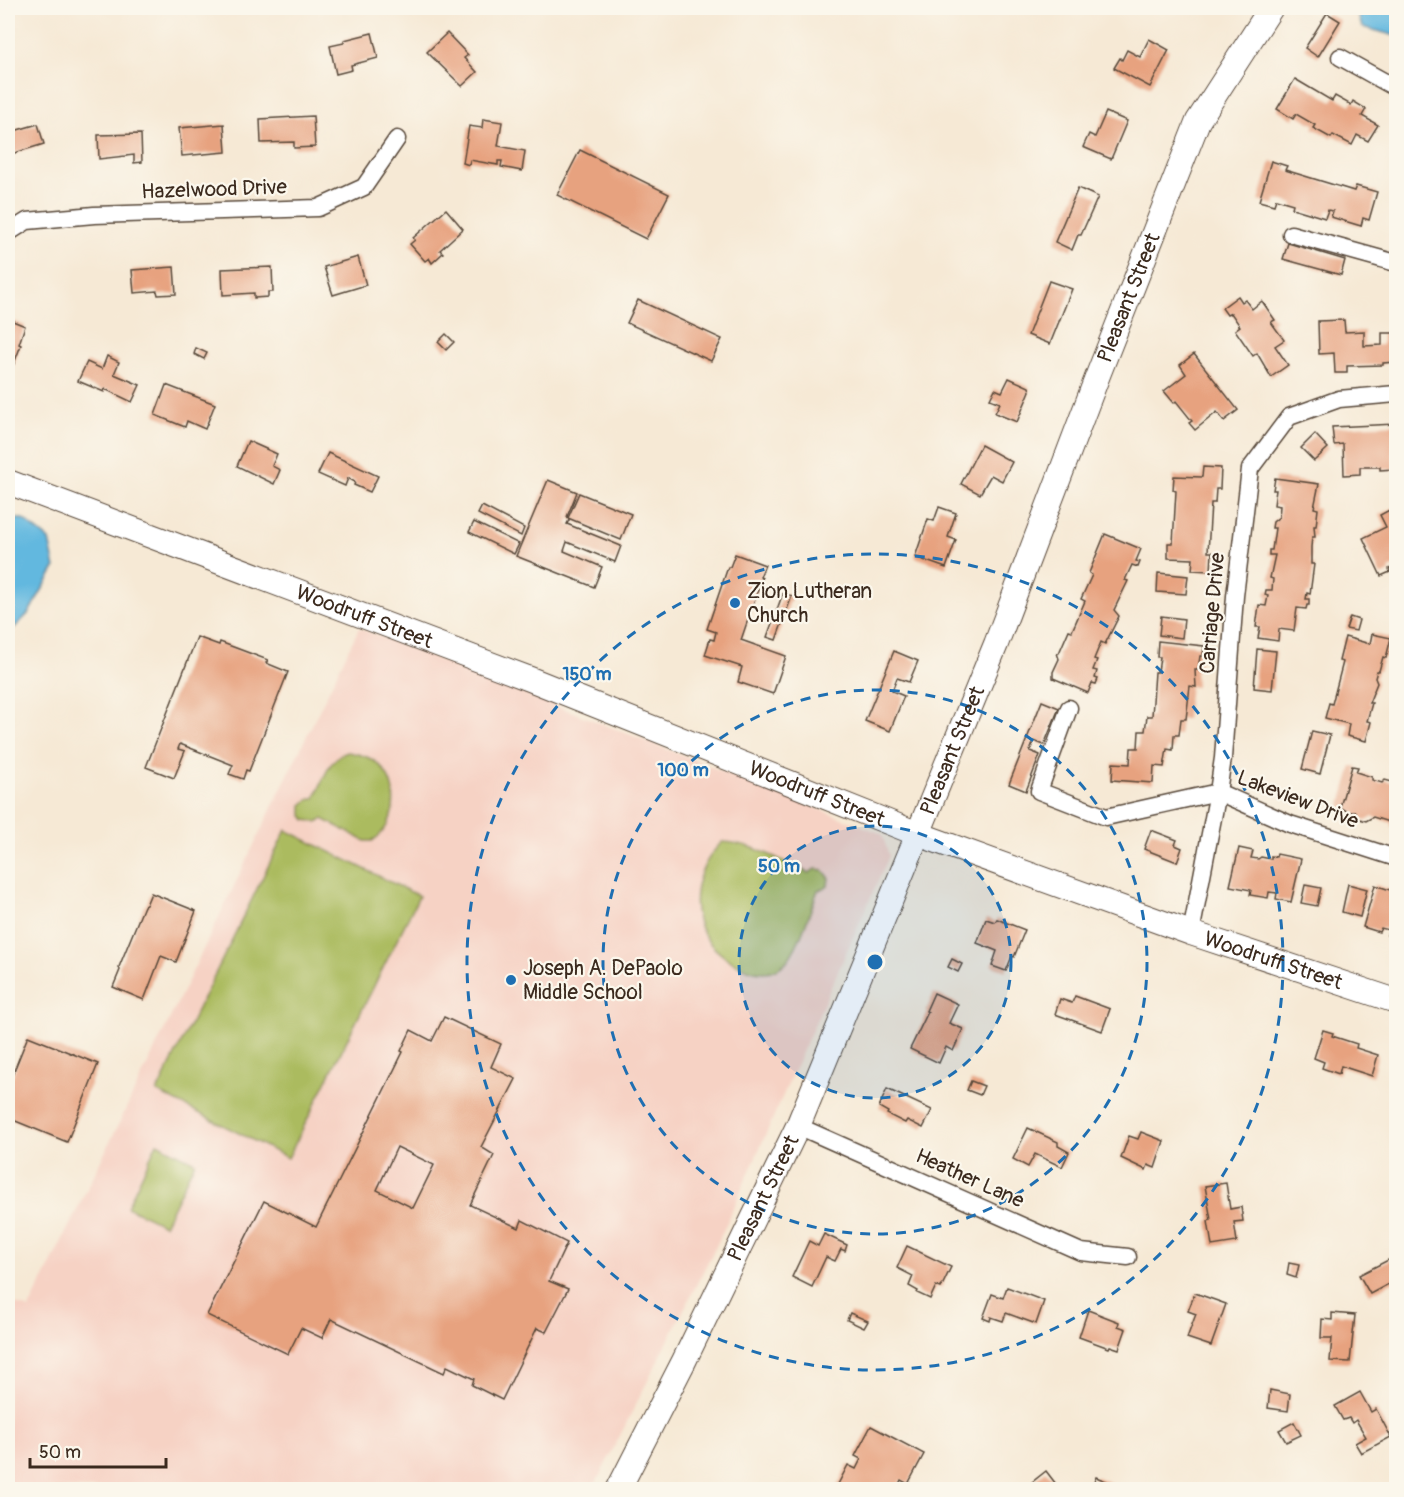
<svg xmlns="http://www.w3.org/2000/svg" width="1404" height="1497" viewBox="0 0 1404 1497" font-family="Pangolin,sans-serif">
<rect width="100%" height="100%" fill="#fbf7ec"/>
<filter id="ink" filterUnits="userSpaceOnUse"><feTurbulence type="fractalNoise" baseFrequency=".0167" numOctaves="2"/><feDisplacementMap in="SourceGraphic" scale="12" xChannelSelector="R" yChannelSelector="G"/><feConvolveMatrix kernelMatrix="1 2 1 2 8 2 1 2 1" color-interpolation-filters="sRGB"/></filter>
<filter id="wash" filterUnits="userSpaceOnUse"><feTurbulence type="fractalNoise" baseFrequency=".008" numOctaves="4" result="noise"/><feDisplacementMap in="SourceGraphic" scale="24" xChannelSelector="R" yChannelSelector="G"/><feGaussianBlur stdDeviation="1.35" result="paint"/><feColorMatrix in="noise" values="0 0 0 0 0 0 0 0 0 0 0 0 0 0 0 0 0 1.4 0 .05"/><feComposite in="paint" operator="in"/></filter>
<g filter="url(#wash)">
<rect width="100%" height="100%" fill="#f6e9d5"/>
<path fill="#f6d2c4" d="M359,628l523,206 7,22 -170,384 -126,249h-585v-188l21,8z"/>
<g fill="#abbb5e" stroke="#73723e" stroke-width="1.5">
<path d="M348,752c8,2 16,3 23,7 30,17 30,64 1,82h-7l-42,-22 -7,3 -10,-2 -4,-6v-9l6,-5 7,-2c8,-16 13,-41 33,-46z"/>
<path d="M286,830l133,66 -131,262 -131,-66z"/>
<path d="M722,842c30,0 60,20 87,31l6,-4 8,1 6,7 -1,9 -4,3 -6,1c-7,18 -20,62 -34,74 -22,21 -64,-5 -78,-26 -20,-32 -10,-70 16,-96z"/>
<path d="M157,1143l38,19 -31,63 -37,-18z"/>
</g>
<g fill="#62b8df" stroke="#4e717e" stroke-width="1.5">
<path d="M1356,8h40v28l-34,-9z"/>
<path d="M8,519h15l26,21 6,28 -27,46 -20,20z"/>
</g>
<g id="blocks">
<g fill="#e7a27f" fill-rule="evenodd">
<path d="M1327,13l13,8 -22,36 -13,-9z"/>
<path d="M372,33l6,25 -27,7 1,5 -16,4 -6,-28 14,-3v-3z"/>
<path d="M447,33l21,22 -4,3 13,14 -15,14 -35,-34z"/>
<path d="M1149,39l20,11 -19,37 -36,-19 6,-10 2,2 5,-10 13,7z"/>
<path d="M1295,79l37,22 3,-5 16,9 2,-4 13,8 -4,7 16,9 -10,16 -11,-6 -5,10 -19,-10 -2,3 -18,-10 2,-3 -19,-11 -3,5 -16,-10z"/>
<path d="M1106,112l21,9 -16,38 -28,-12 6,-13 6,3z"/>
<path d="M313,116l2,31 -21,1v-6l-33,1 -1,-24z"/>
<path d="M483,119l19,3 -4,24 27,5 -3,20 -21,-4 1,-6h-4v4l-28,-5 -1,5 -6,-2 6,-37 13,2z"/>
<path d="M38,124l6,20 -36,11v-28l5,-2 1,6z"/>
<path d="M224,124l2,28 -44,4 -3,-28z"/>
<path d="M141,134l1,28 -8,1v-8l-35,4 -1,-24z"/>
<path d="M580,150l89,44 -23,45 -89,-44z"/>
<path d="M1271,161l16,5 -2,4 69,21 2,-5 21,6 -8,28 -6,-2 -2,8 -30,-9 2,-6 -5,-1 -3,8 -33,-10 1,-4 -17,-5 -2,6 -15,-4z"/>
<path d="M1078,188l20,9 -17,38h-3l-6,15 -17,-8z"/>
<path d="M446,209l17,20 -23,21 3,3 -11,10 -3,-5 -4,3 -15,-17 5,-4 -2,-2z"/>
<path d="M1288,243l57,17 -4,15 -58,-16z"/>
<path d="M358,257l8,28 -33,10 -9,-28z"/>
<path d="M174,267l2,27 -18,1 -1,-4 -23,2 -2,-23z"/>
<path d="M272,267l1,25h-5v5l-14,1v-5l-31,2 -1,-26z"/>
<path d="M1049,281l23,8 -22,55 -22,-9z"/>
<path d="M1238,296l4,6 3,-2 7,9 10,-8 13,19 -4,2 13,18 -9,6 13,19 -17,12 -14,-24 -4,3 -18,-26 5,-4 -9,-13 -4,2 -5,-7z"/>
<path d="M638,300l84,39 -11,22 -84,-38z"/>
<path d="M8,319l17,7 -6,18 2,1 -11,29 -2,-1z"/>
<path d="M1344,320l1,12 19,-1v15l18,-1v-12h14v29l-13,1v2l-36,1v7h-12l-1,-20 -15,1 -1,-33z"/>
<path d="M446,334l8,8 -8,8 -8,-8z"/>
<path d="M196,348l11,5 -3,6 -10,-5z"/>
<path d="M1194,354l44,56 -14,11 -7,-9 -22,18 -6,-7 3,-2 -16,-20 -2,2 -10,-12 22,-17 -6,-9z"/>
<path d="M107,356l12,6 -5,12 26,11 -8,17 -27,-13 -1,3 -26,-11 9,-19 15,7z"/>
<path d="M1009,378l20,9 1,4 -13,31 -22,-9 5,-10 -10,-4 5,-10 7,3z"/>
<path d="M166,385l49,19 -10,25 -18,-8 -2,6 -30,-12z"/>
<path d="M1396,424v16h-3l1,29 -14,1v-3h-20v7l-16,1 -1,-31 -9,1 -2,-18z"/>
<path d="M1315,434l13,14 -14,13 -13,-13z"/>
<path d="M248,441l29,13 -5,12 8,4 -6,14 -37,-18z"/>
<path d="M981,445l31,17 -10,19 -11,-6 -11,19 -19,-10z"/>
<path d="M328,453l50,23 -8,16 -16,-7 1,-3 -7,-4 -3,8 -27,-12z"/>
<path d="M1203,467l18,1 -1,21h-4l-1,14h-4l-3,49h4l-1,19 -19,-1 1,-11 -25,-1v-15h5l3,-52 -3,-1 1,-14 28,1z"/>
<path d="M1275,478l44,6 -5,24 4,1 -2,17h-2l1,11h-3l-1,10v17h3l-4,30 -3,-1 -1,6h3v6h-2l-1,4 -9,-1 -3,23 -15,-2 -1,12 -20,-3 2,-11h-4l3,-22 7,1 2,-10 -3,-1 1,-5h6l1,-11 -3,-1 5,-23h-6v-5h3l3,-22h-3l1,-6 6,-5 1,-11 -6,-1 2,-15h-3z"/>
<path d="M548,480l29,12 -10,25 2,3 -2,4 54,22 -6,16 -48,-20 -3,9 38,16 -8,20 -78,-31z"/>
<path d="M579,493l52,21 -10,26 -53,-22z"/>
<path d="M482,506l42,22 -3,8 -43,-22z"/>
<path d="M939,507l17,6 -8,24 8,3 -10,28 -31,-11 13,-38 6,2z"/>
<path d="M1395,507l1,59 -7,3 1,3 -9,4 -18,-38 23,-11 -6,-12z"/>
<path d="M474,522l45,22 -5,10 -45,-22z"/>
<path d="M1105,534l36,15 -5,12 4,1 -2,5 -6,-2 -7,15 3,1 -14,29 5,6 -14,28 -4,-2 -7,17 3,1 -4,10 4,1 -2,7 3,1 -2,5 -4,-1 -4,10 -35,-15v-6l6,-13 -2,-6h2l10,-23 3,1 13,-30 -4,-2 11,-24 -3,-2z"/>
<path d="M735,554l30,11 -5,12 2,1 -21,62 45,16 -13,38 -35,-12 4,-15 -37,-12 5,-16 4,1 2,-8 -9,-3 21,-62h2z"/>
<path d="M1158,573l30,3 -2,18 -29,-2z"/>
<path d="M783,593l9,3 -16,44 -9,-3z"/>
<path d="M1161,616l23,3 -2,19 -23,-3z"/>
<path d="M1350,617l9,3 -3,11 -10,-2z"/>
<path d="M1372,634l19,4 -5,20 -3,-1 -4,14h-2l-2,7 2,5 -8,20h3l-5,18 4,1 -5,19 -19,-5 2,-12 -24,-6 4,-15 3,1 11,-42 -4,-1 6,-24 25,7z"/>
<path d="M197,637l22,8 1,-3 48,18 -2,3 22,9 -39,99 -3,-1 -3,9 -14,-5 4,-9 -53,-21 -2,5 7,2 -11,27 -28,-11z"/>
<path d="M1158,641l46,5 -1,10h-3l-2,14h-3l1,17 -6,-1 -4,33h-5l-2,16h-5l-1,15 -6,-1 -3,18 -10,-1 -1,17 -41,-3 1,-17 17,1 1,-16h7l1,-17h6l2,-15h5l3,-44h3l2,-15h-3z"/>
<path d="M1257,649l19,2 -4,39 -18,-2z"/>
<path d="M894,651l24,10 -9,21 -12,-4 -5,13 12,5 -14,35 -25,-10z"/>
<path d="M1042,701l17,7 -15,37 -10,-4 -4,10 10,4 -14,36 -17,-7z"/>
<path d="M1312,731l18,4 -10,39 -18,-5z"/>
<path d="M1352,766l6,1 -2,5 16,5v3l10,3 3,-3 11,3v45l-5,-2 1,-3 -19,-6 -7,4 -6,-2 -4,-3v-4h-8l-8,-5z"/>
<path d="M1151,830l26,10 -2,5 7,3 -5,14 -33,-13z"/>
<path d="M1239,848l14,3 -2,7 7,1 3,-2 10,2v-3l5,1 1,-3 24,5 -10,43 -15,-3 1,-6 -8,-1 -1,6 -18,-3 1,-5 -21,-4z"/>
<path d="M1348,884l19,5 -7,28 -18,-5z"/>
<path d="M1305,885l16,3 -4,18 -16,-3z"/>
<path d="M1375,885l21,7v46l-9,-3 2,-5 -8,-2 -2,4 -16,-5z"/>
<path d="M151,893l45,18 -20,51 -15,-6 -17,44 -31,-13 7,-17 -1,-3 25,-61 2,-1z"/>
<path d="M986,919l9,3 2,-3 28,11 -11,27 -2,-1 -6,15 -14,-5 5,-15 -20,-8z"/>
<path d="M952,959l10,5 -4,8 -10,-5z"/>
<path d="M934,993l24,11 -9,19 14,6 -10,22 -7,-4 -7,16 -29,-14 18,-37 -2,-1z"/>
<path d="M1075,996l35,13 -8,22 -47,-17 5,-15 12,4z"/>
<path d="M444,1017l57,27 -10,23 25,12 -35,68 13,8 -24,50 49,23 3,-8 45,23 -18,38 19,8 -22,43 -9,-4 -35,72 -30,-15 2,-6 -27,-13 -3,7 -113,-54 -9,19 -21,-10 -13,26 -81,-39 57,-114 52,26 87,-175 -2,-1 10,-21 21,11zM397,1147l37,18 -21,43 -36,-18z"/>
<path d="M1323,1030l10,3 -1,3 25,8 -1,4 22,7 -6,21 -31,-10 -2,8 -17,-6 2,-6 -10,-4z"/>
<path d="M28,1036l70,28 -31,78 -59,-24v-32z"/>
<path d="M971,1081l13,5 -4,9 -13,-5z"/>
<path d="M887,1089l45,21 -9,18 -16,-8 -2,3 -18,-9 1,-2 -9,-5z"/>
<path d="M1028,1128l30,14v4l11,6 -7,15 -27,-13 -7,13 -15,-8z"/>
<path d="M1141,1132l23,9 -9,27 -7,-3 -2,5 -25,-12 8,-22 9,3z"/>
<path d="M1226,1183l4,26 11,-2 2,14 -9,1 3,20 -25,4 -4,-25 3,-1 -6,-34z"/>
<path d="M824,1234l23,11 -2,6 -4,-2 -6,12 -9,-4 -14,30 -20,-10 17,-36 9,5z"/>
<path d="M907,1246l44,21 -10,21 -5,-2 -6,13 -13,-6 1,-2 -9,-5 4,-10 -16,-8z"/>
<path d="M1396,1256v24l-26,14 -11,-19z"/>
<path d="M1289,1263l10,2 -3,13 -9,-3z"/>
<path d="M1007,1287l37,14 -8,23 -30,-11 -3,8 -12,-4 -1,4 -7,-3 9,-24 11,4z"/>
<path d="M1195,1293l31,11 -15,42 -24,-8 9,-24 -8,-3z"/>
<path d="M1088,1310l31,12 -1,4 8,3 -7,20 -9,-3 -1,2 -30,-11z"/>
<path d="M850,1313l18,8 -4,7 -17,-8z"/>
<path d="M1332,1313l23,2 -5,47 -20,-1 2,-23h-11l1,-19 10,1z"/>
<path d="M1270,1390l20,4 -2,17 -20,-3z"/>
<path d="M1360,1392l11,20 5,-3 15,28 -30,16 -6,-10 11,-6 -10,-17 -4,3 -3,-5 -6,2 -8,-14z"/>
<path d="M1294,1422l7,13 -15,7 -7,-12z"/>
<path d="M871,1426l53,28 -16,30 -7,-4 -5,10h-61l13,-25 8,4 5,-10 -6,-3z"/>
<path d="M1046,1471l13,17 -2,2h-21l-5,-7z"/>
<path d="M1096,1477l30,12v1h-35z"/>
</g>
</g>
</g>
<g filter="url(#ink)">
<use href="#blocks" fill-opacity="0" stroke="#574739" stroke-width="1.5"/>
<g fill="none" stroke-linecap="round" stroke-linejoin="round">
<defs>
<g id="street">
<path d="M1340,57l56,31"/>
<path d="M8,233l19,-12 67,-6 224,-7 46,-21 33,-48"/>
<path d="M1291,234l105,29"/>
<path d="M1069,708l-30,83 67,26 112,-25 72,32 106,34"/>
<path d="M1191,933l27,-141 5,-34 12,-162 15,-127 39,-52 50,-18 57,-5"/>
<path d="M798,1126l283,126 47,5"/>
</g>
<g id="secondary">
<path id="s1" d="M8,482l522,197 388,155 273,99 205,68"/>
<path id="s2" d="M618,1490l66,-129 114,-235 198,-482 102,-269 100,-254 73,-113"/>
</g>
</defs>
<use href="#street" stroke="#574739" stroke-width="19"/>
<use href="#secondary" stroke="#574739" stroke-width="26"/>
<use href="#street" stroke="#fff" stroke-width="16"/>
<use href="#secondary" stroke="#fff" stroke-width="24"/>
</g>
</g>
<circle cx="875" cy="962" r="136" fill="#1f6fb2" fill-opacity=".12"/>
<g fill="none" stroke="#1f6fb2" stroke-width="3" stroke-dasharray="10 8">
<circle cx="875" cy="962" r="136"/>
<circle cx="875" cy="962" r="272"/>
<circle cx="875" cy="962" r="408"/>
</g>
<g fill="#1f6fb2" stroke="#fbf7ec" stroke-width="2">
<circle cx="735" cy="603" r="6"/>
<circle cx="511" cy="980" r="6"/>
</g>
<g text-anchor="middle" stroke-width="4.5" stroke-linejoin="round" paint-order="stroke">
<g font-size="21" fill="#3b2a1e" stroke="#fbf7ec">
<text transform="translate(214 189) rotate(-2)" y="7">Hazelwood Drive</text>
<text dy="7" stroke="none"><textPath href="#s2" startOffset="1298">Pleasant Street</textPath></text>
<text transform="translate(1212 613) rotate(-85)" y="7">Carriage Drive</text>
<text dy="7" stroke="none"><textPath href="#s1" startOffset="381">Woodruff Street</textPath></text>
<text dy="7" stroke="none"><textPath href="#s2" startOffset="812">Pleasant Street</textPath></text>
<text dy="7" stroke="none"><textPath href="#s1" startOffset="867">Woodruff Street</textPath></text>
<text transform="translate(1298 799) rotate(21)" y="7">Lakeview Drive</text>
<text dy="7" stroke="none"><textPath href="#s1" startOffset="1353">Woodruff Street</textPath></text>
<text transform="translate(970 1178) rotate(24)" y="7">Heather Lane</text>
<text dy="7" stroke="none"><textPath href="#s2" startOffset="326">Pleasant Street</textPath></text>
</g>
<g font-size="21" fill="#3b2a1e" stroke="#fbf7ec" text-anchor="start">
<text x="747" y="598">Zion Lutheran<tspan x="747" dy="24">Church</tspan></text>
<text x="523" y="975">Joseph A. DePaolo<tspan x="523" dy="24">Middle School</tspan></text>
</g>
</g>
<circle cx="875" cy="962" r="9" fill="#1f6fb2" stroke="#fbf7ec" stroke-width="3"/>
<g font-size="18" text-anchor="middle" font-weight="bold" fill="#1f6fb2" stroke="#fbf7ec" stroke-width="4.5" stroke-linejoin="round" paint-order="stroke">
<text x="587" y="680">150 m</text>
<text x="683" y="776">100 m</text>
<text x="779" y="872">50 m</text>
</g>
<rect width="1404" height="1497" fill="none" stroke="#fbf7ec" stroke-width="30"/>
<path d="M30 1458v9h136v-9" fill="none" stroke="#3b2a1e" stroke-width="3"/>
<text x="39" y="1458" font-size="18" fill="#3b2a1e" stroke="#fbf7ec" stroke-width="4.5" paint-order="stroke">50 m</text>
</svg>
